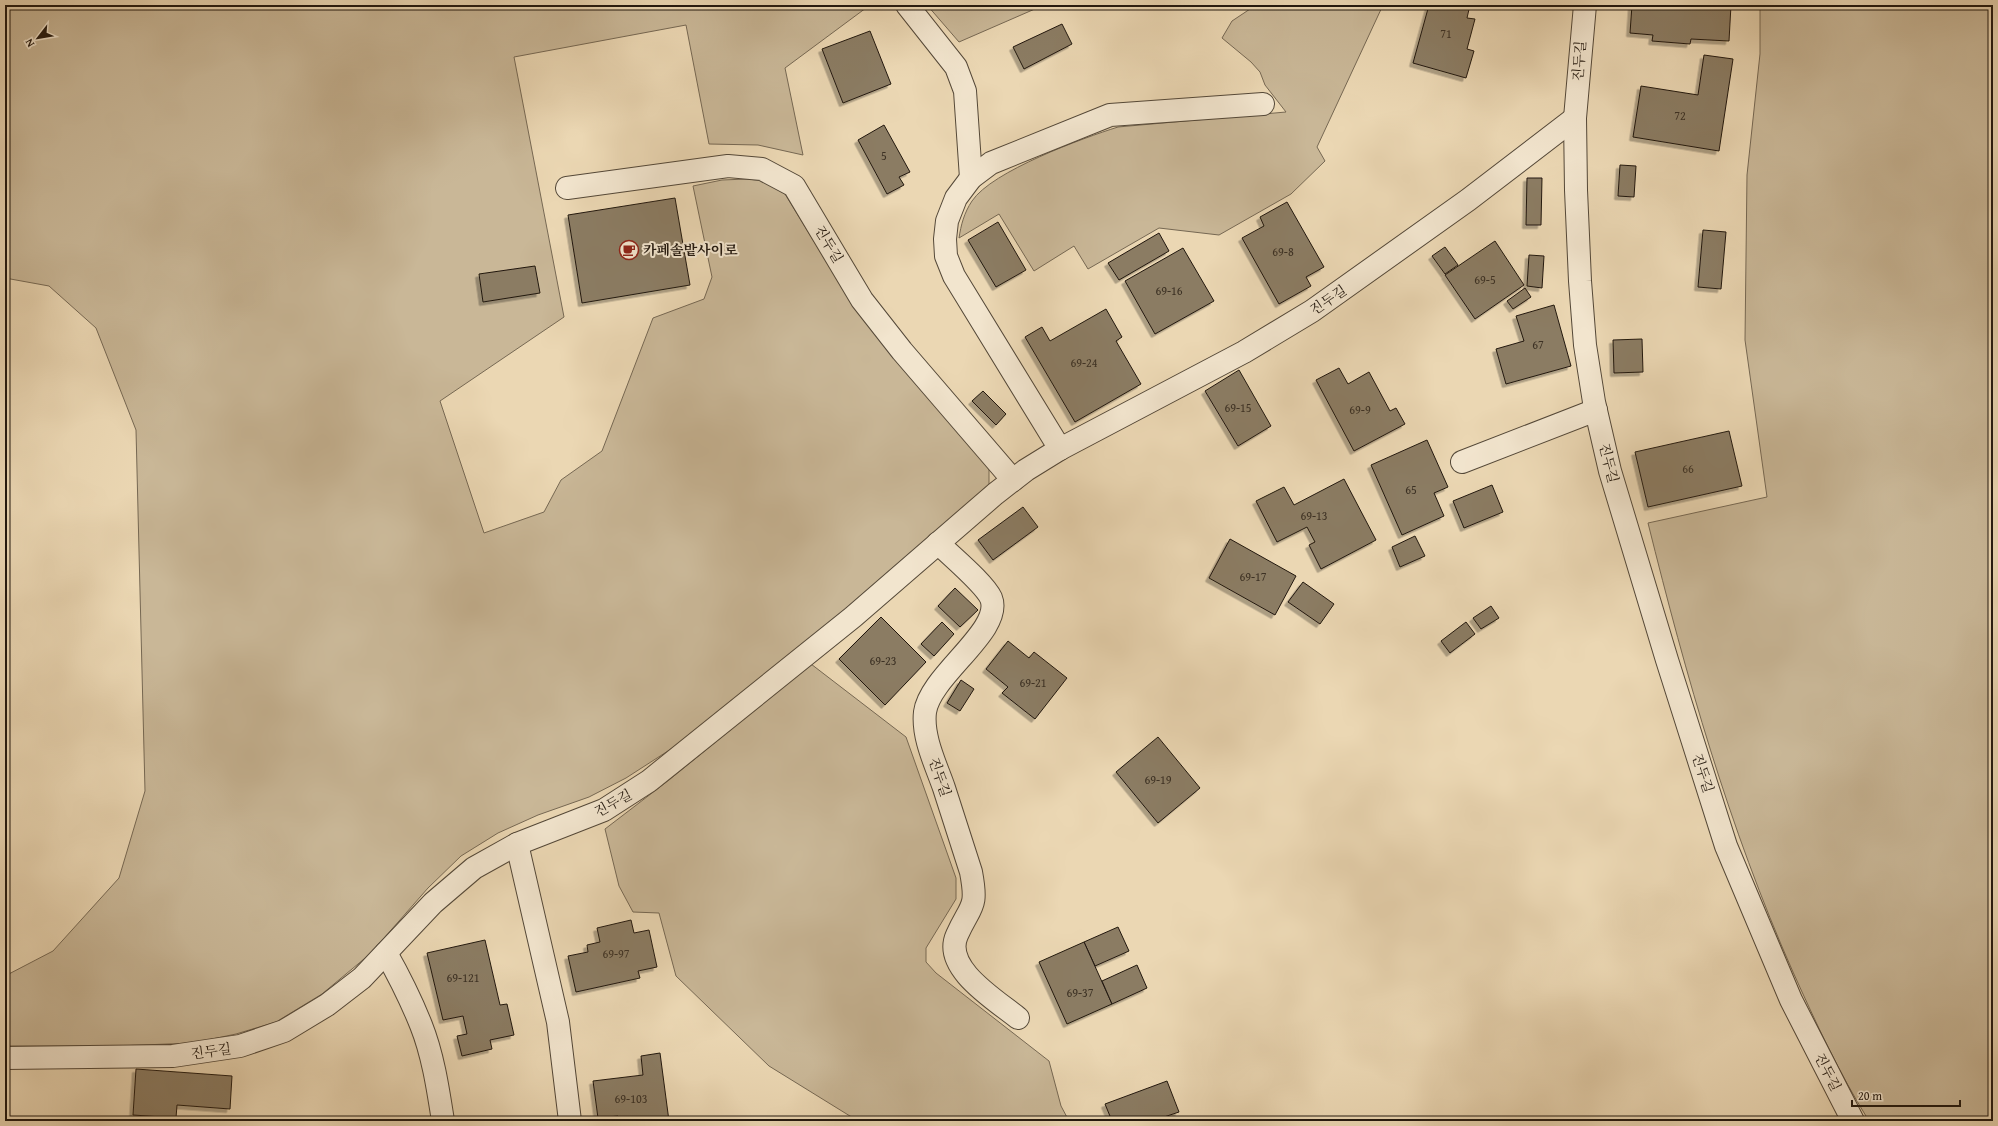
<svg xmlns="http://www.w3.org/2000/svg" width="1998" height="1126" viewBox="0 0 1998 1126" font-family="'Gentium Book Plus','Noto Serif KR',serif">
<defs>
<filter id="shadow"><feDropShadow dx="-3.5" dy="3.5" stdDeviation="0" flood-color="#0004"/></filter>
</defs>
<rect width="100%" height="100%" fill="#ebd7b3"/>
<filter id="stains"><feTurbulence type="fractalNoise" baseFrequency=".005" numOctaves="4"/><feColorMatrix values="0 0 0 0 .2 0 0 0 0 .09 0 0 0 0 .02 0 0 0 .5 -.17"/></filter>
<radialGradient id="worn" r=".72"><stop offset=".6" stop-color="#630" stop-opacity="0"/><stop offset="1" stop-color="#630" stop-opacity=".3"/></radialGradient>
<g fill="#c9b797" stroke="#766853">
<path d="M5,5h865l-85,63 18,87 -45,-10 -49,-1 -23,-119 -172,32 50,260 -124,84 44,132 60,-21 17,-32 41,-29 51,-133 51,-19 8,-22 -19,-91 29,-6 25,-1 19,2 19,13 71,116 124,144 9,15v17l-120,107 -184,147 -59,38 -37,19 -51,18 -40,18 -37,23 -33,32 -58,66 -48,40 -46,28 -40,12 -43,9 -77,3h-111v-70l48,-25 66,-73 26,-87 -9,-361 -40,-102 -47,-42 -44,-8z"/>
<path d="M927,5h117l-85,37z"/>
<path d="M1256,5h127l-66,142 8,14 -34,33 -72,41 -60,-7 -71,41 -14,-23 -40,25 -35,-57 -40,24c2,-13 5,-25 13,-37 20,-30 111,-63 146,-74l168,-15 -21,-27 -5,-13 -9,-10 -29,-24 10,-17z"/>
<path d="M1760,5h233v1116h-124c-30,-48 -53,-98 -76,-149 -64,-144 -107,-296 -145,-449l119,-26 -22,-157 2,-165 13,-121z"/>
<path d="M811,664l95,73 50,141v21l-30,49v14l10,11 113,88 12,45 8,15h-211l-89,-55 -93,-90 -17,-63 -26,-1 -14,-26 -14,-57 64,-49z"/>
</g>
<g fill="#8b7b64" stroke="#22180f" filter="url(#shadow)">
<path d="M1429,5h41l-3,13 8,1 -8,30 7,2 -8,27 -53,-15z"/>
<path d="M1632,5l74,2v-2h25l-2,36 -38,-2 -1,5 -38,-3 1,-6 -23,-2z"/>
<path d="M1062,24l10,20 -48,25 -11,-22z"/>
<path d="M870,31l21,53 -48,19 -21,-54z"/>
<path d="M1704,55l29,4 -14,92 -86,-14 8,-51 57,9z"/>
<path d="M884,125l26,47 -11,5 5,8 -17,9 -29,-54z"/>
<path d="M1620,165l16,1 -2,31 -16,-1z"/>
<path d="M1527,178h15l-1,47h-15z"/>
<path d="M675,198l15,87 -108,18 -14,-88z"/>
<path d="M1287,202l37,65 -18,10 5,9 -32,18 -37,-66 22,-12 -4,-9z"/>
<path d="M998,222l28,48 -30,17 -28,-47z"/>
<path d="M1703,230l23,2 -5,57 -23,-2z"/>
<path d="M1159,233l10,18 -50,29 -11,-17z"/>
<path d="M1495,241l29,44 -49,34 -30,-44z"/>
<path d="M1445,247l13,18 -13,9 -13,-18z"/>
<path d="M1183,248l31,53 -59,33 -30,-53z"/>
<path d="M1529,255l15,1 -2,32 -15,-2z"/>
<path d="M535,266l5,27 -57,9 -4,-28z"/>
<path d="M1525,288l6,9 -18,12 -6,-8z"/>
<path d="M1554,305l17,61 -65,18 -10,-35 28,-8 -8,-25z"/>
<path d="M1106,309l16,28 -6,4 25,43 -66,38 -50,-85 17,-10 8,14z"/>
<path d="M1642,339l1,33 -29,1 -1,-33z"/>
<path d="M1339,368l9,16 21,-12 21,39 6,-3 9,16 -51,27 -38,-71z"/>
<path d="M1239,370l32,56 -33,20 -33,-55z"/>
<path d="M983,391l23,23 -10,11 -24,-24z"/>
<path d="M1729,431l13,55 -94,21 -13,-55z"/>
<path d="M1427,440l21,47 -14,6 10,23 -42,19 -31,-70z"/>
<path d="M1344,479l32,61 -55,29 -12,-24 6,-3 -8,-15 -30,15 -21,-41 28,-14 10,18z"/>
<path d="M1492,485l11,27 -39,16 -11,-27z"/>
<path d="M1023,507l15,20 -45,33 -15,-20z"/>
<path d="M1415,536l10,20 -25,11 -8,-20z"/>
<path d="M1230,539l66,37 -21,39 -66,-37z"/>
<path d="M1303,582l31,22 -14,20 -32,-22z"/>
<path d="M955,588l23,22 -18,17 -22,-21z"/>
<path d="M1491,606l8,12 -18,11 -8,-11z"/>
<path d="M881,617l45,45 -41,43 -46,-46z"/>
<path d="M942,622l12,12 -20,22 -13,-12z"/>
<path d="M1466,622l9,12 -25,19 -9,-12z"/>
<path d="M1008,641l21,17 5,-6 33,26 -32,41 -33,-26 6,-6 -22,-18z"/>
<path d="M961,680l13,9 -14,22 -13,-8z"/>
<path d="M1158,737l42,51 -42,35 -42,-51z"/>
<path d="M631,920l3,13 15,-3 8,37 -19,4 2,7 -64,14 -8,-36 20,-4 -1,-7 13,-3 -3,-14z"/>
<path d="M1118,927l11,24 -34,15 -11,-24z"/>
<path d="M485,940l15,65 7,-1 7,31 -24,5 2,9 -30,7 -5,-20 10,-2 -4,-18 -20,4 -16,-67z"/>
<path d="M1084,942l28,62 -45,20 -28,-62z"/>
<path d="M1137,965l10,23 -35,16 -10,-23z"/>
<path d="M660,1053l9,68h-50l-1,-5 -20,2 -5,-37 50,-6 -2,-19z"/>
<path d="M136,1069l96,7 -2,33 -53,-4 -1,13 -43,-3z"/>
<path d="M1167,1081l12,31 -27,9h-40l-7,-17z"/>
</g>
<g fill="none" stroke-linecap="round" stroke-linejoin="round">
<defs>
<g id="minor">
<path d="M907,5l49,62 9,24 6,87"/>
<path d="M1585,5l-10,113 1,72 4,91 5,64 9,57 16,69 57,189 59,186 65,154 62,121"/>
<path d="M567,188l161,-22 34,3 32,17 68,114 40,51 111,129"/>
<path d="M1060,449l-106,-173 -8,-20 -1,-17 2,-18 9,-23 15,-20 20,-15 119,-48 153,-11"/>
<path d="M1462,462l134,-52"/>
<path d="M938,543c13,13 46,40 53,55 13,32 -61,77 -66,114 -3,25 11,53 19,76 9,28 18,56 27,84 7,37 0,32 -14,63 -15,33 39,65 61,83"/>
<path d="M517,844l41,178 12,99"/>
<path d="M386,953c13,23 25,47 35,72 12,30 17,64 22,96"/>
<path d="M5,1058l168,-2 67,-10 44,-15 43,-26 35,-27 71,-75 41,-35 43,-24 87,-34 45,-29 204,-164 142,-123 31,-24 34,-21 184,-97 68,-41 156,-111 107,-82"/>
</g>
</defs>
<use href="#minor" stroke="#544838" stroke-width="24"/>
<use href="#minor" stroke="#f2e5ce" stroke-width="22"/>
</g>
<defs>
<symbol id="cafe-ring" viewBox="-11 -11 22 22"><circle r="9.5" fill="#f2e5ce" stroke="#8f2418" stroke-width="1.5"/><path d="M-5.5-4.5H6V0H3Q3 3.5 0 3.5H-2.5Q-5.5 3.5-5.5 0ZM3-3.2v2h1.7v-2ZM-6 4.5H4V6H-6Z" fill="#8f2418"/></symbol>
</defs>
<g fill-rule="evenodd">
<use href="#cafe-ring" x="618" y="239" width="22" height="22"/>
</g>
<g text-anchor="middle" stroke-width="4" stroke-linejoin="round" paint-order="stroke">
<g font-size="12" fill="#3c3124">
<text x="1446" y="38">71</text>
<text x="1680" y="120">72</text>
<text x="884" y="160">5</text>
<text x="1283" y="256">69-8</text>
<text x="1485" y="284">69-5</text>
<text x="1169" y="295">69-16</text>
<text x="1538" y="349">67</text>
<text x="1084" y="367">69-24</text>
<text x="1238" y="412">69-15</text>
<text x="1360" y="414">69-9</text>
<text x="1688" y="473">66</text>
<text x="1411" y="494">65</text>
<text x="1314" y="520">69-13</text>
<text x="1253" y="581">69-17</text>
<text x="883" y="665">69-23</text>
<text x="1033" y="687">69-21</text>
<text x="1158" y="784">69-19</text>
<text x="616" y="958">69-97</text>
<text x="463" y="982">69-121</text>
<text x="1080" y="997">69-37</text>
<text x="631" y="1103">69-103</text>
</g>
<g font-size="14" fill="#22180f" stroke="#f2e5ce">
<text transform="translate(1579 61) rotate(-86)" y="5">진두길</text>
<text transform="translate(829 244) rotate(59)" y="5">진두길</text>
<text transform="translate(1328 300) rotate(-34)" y="5">진두길</text>
<text transform="translate(1609 463) rotate(76)" y="5">진두길</text>
<text transform="translate(1703 773) rotate(72)" y="5">진두길</text>
<text transform="translate(940 777) rotate(71)" y="5">진두길</text>
<text transform="translate(613 803) rotate(-29)" y="5">진두길</text>
<text transform="translate(211 1051) rotate(-8)" y="5">진두길</text>
<text transform="translate(1828 1072) rotate(63)" y="5">진두길</text>
</g>
<g font-size="14" font-weight="bold" fill="#22180f" stroke="#f2e5ce" text-anchor="start">
<text x="643" y="255">카페솔밭사이로</text>
</g>
</g>
<rect width="1998" height="1126" fill="none" stroke="#ebd7b3" stroke-width="20"/>
<rect x="6" y="6" width="1986" height="1114" fill="none" stroke="#22180f" stroke-width="2"/>
<rect x="10" y="10" width="1978" height="1106" fill="none" stroke="#22180f"/>
<g transform="translate(38 38) rotate(239)" stroke="#f2e5ce" stroke-width="3" paint-order="stroke">
<path d="M0-3L7 15L0 10L-7 15Z" fill="#22180f"/>
<text y="-6" font-size="11" font-weight="bold" text-anchor="middle" fill="#22180f">N</text>
</g>
<path d="M1852 1100v6h108v-6" fill="none" stroke="#22180f" stroke-width="2"/>
<text x="1858" y="1100" font-size="12" fill="#22180f" stroke="#f2e5ce" stroke-width="3" paint-order="stroke">20 m</text>
<rect width="100%" height="100%" filter="url(#stains)"/>
<rect width="100%" height="100%" fill="url(#worn)"/>
</svg>
